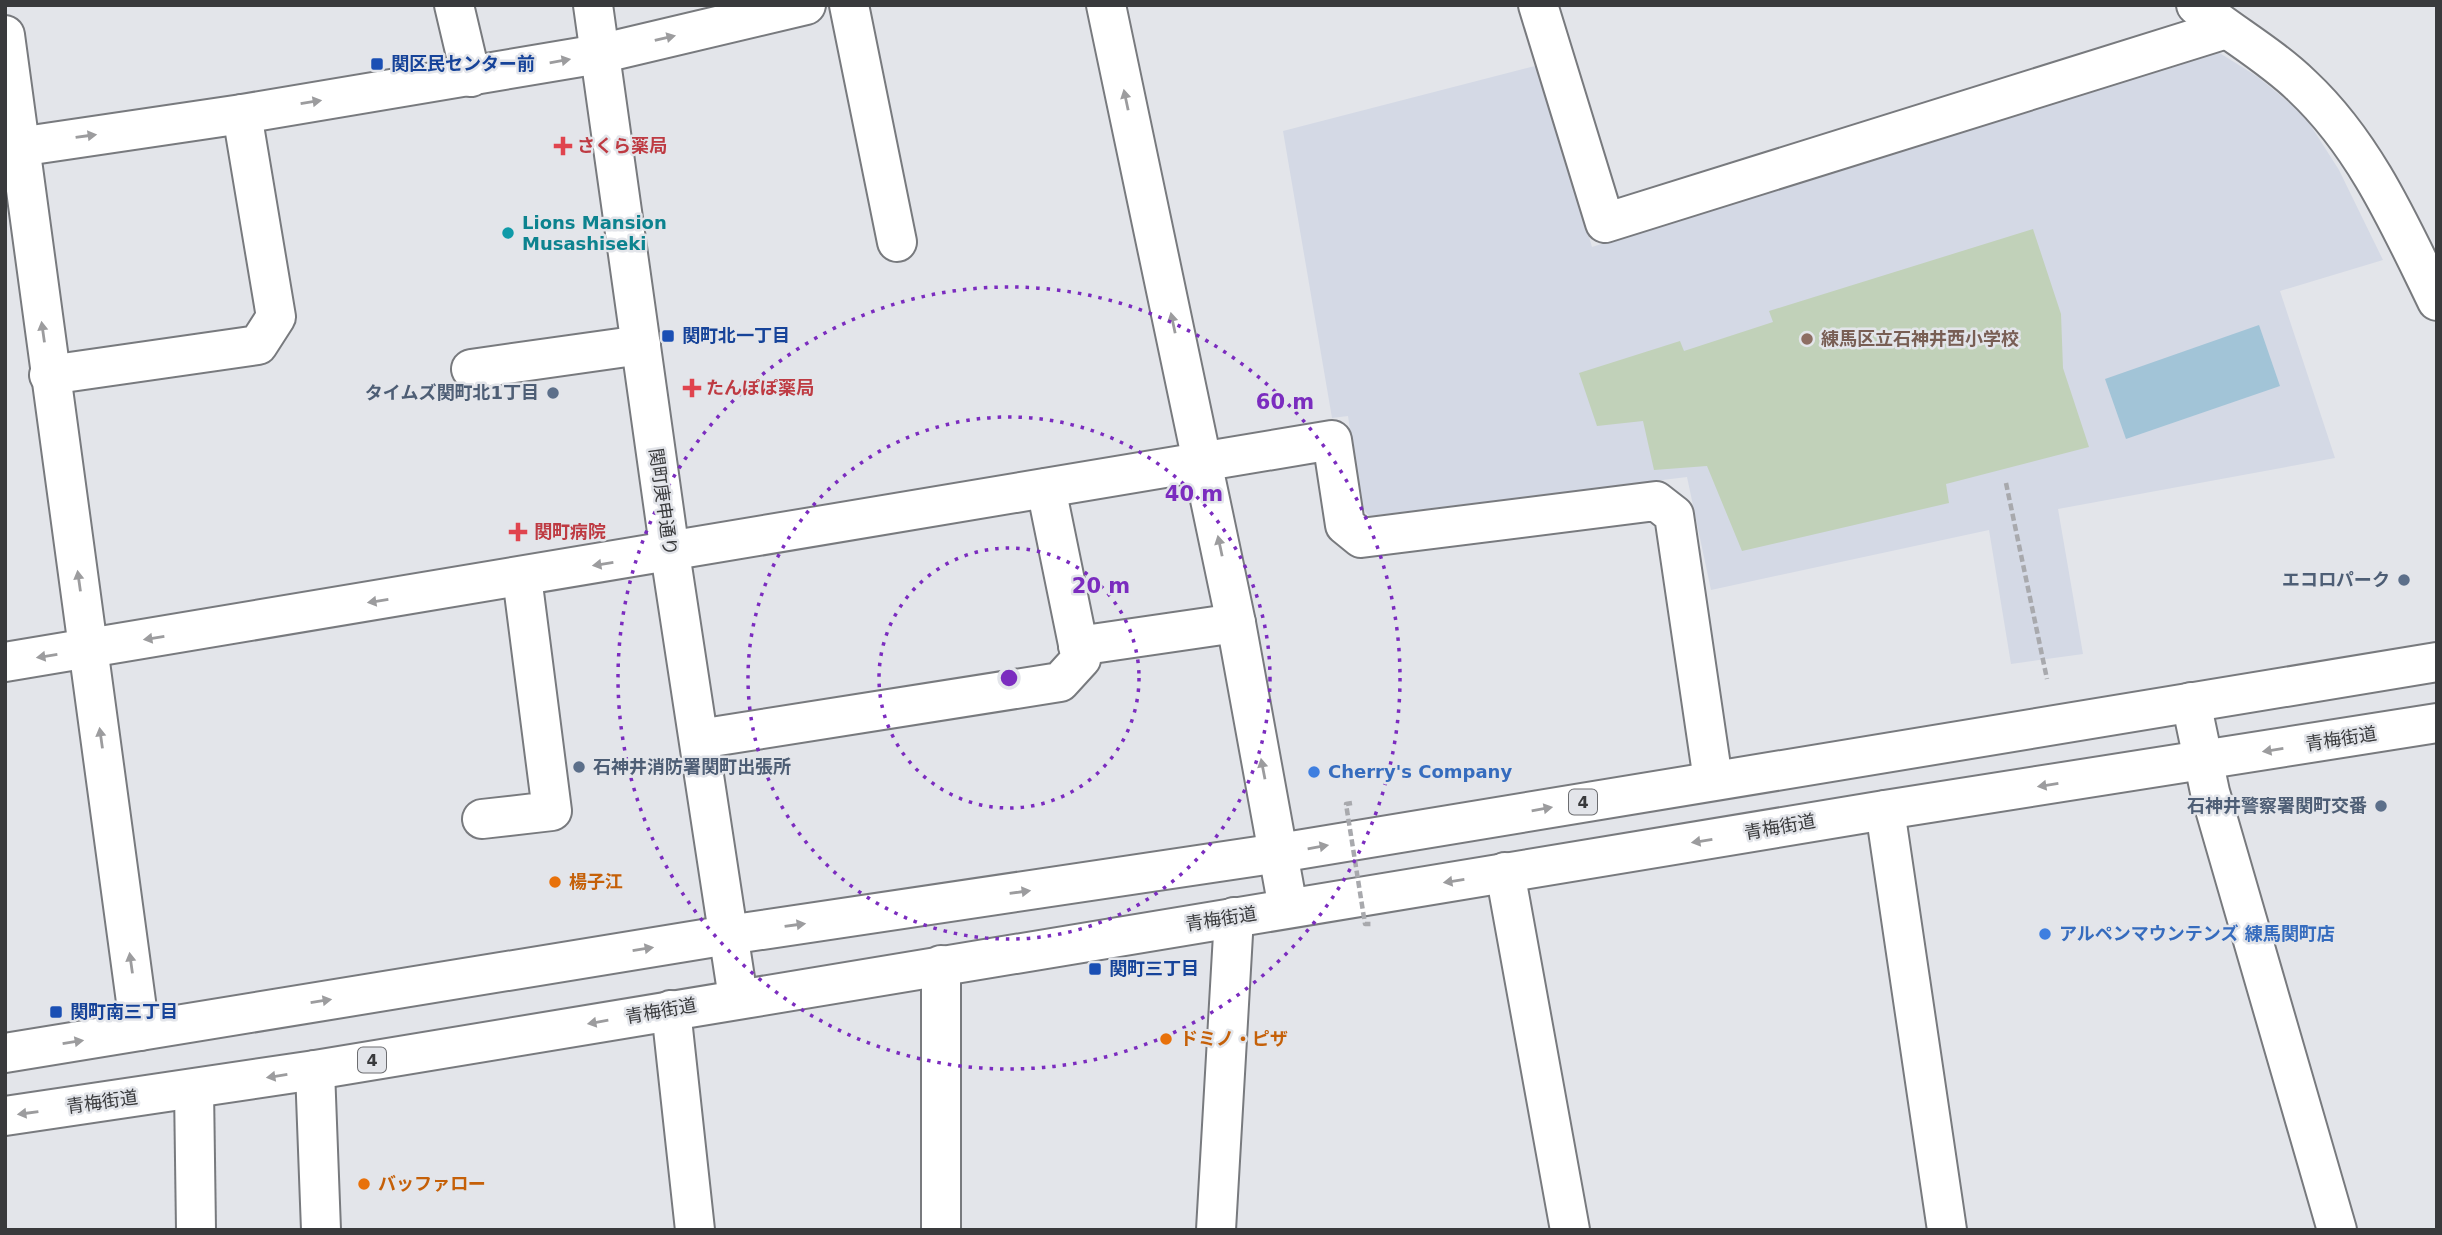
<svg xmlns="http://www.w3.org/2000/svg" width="2442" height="1235" viewBox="0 0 2442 1235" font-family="'DejaVu Sans','Noto Sans JP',sans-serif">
<rect width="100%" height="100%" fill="#e3e5ea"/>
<path fill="#d4d9e5" d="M2218,52l40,25 46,38 35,55 44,90 -103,31 55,167 -277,51 25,145 -72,10 -22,-134 -278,60 -24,-113 -318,39 -8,-10 -13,-90 -16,2 -49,-287 256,-66 53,182 601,-193z"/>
<path fill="#c1d1b9" d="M2033,229l28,85 2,54 26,79 -143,37 3,19 -207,48 -35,-85 -53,4 -11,-49 -46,5 -18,-53 101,-32 4,10 89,-29 -4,-11z"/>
<path fill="#a2c4d7" d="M2259,325l21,61 -154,53 -21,-60z"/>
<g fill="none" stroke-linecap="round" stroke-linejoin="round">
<defs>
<g id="minor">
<path d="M454,5l17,72"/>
<path d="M593,5l77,548 68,445"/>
<path d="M849,5l48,237"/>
<path d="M1106,5l130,618 52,285"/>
<path d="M1538,5l67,218 621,-194"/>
<path d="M2196,5c34,28 74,50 106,81 63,59 98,139 135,215"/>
<path d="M5,35l135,996"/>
<path d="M5,149l237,-35 357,-60 207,-49"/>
<path d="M471,369l170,-24"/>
<path d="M49,375l209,-30 18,-28 -34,-203"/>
<path d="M1078,646l158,-23"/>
<path d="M5,662l1327,-222 13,85 16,13 295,-37 18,14 39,265"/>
<path d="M2191,702l19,90 127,438"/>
<path d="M699,739l361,-57 21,-23 -35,-171"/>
<path d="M1885,810l62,420"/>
<path d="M482,819l70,-8 -30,-234"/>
<path d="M1505,872l65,358"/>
<path d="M671,1010l24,220"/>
<path d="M315,1070l6,160"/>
<path d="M194,1089l2,141"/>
<path d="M941,1230v-265"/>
<path d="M1216,1230l18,-313"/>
</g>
<g id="major">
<path d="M5,1053l723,-118 551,-82 1158,-191"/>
<path d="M5,1116l310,-46 1570,-260 552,-87"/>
</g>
</defs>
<use href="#minor" stroke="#787a7e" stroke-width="42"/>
<use href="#major" stroke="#787a7e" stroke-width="42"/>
<path stroke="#a8a9ad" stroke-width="4.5" stroke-dasharray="7 3.5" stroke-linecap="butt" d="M2006,483l41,196"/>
<use href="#minor" stroke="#fff" stroke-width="38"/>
<use href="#major" stroke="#fff" stroke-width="38"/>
<path stroke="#a8a9ad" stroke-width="4.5" stroke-dasharray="7 3.5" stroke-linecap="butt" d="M1352,803l-6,1 19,120h6"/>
</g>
<defs><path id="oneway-solid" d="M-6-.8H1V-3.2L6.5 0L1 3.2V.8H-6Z" transform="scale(1.75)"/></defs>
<g fill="#9c9c9e">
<use href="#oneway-solid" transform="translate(665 38) rotate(-13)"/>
<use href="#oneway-solid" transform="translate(560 61) rotate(-10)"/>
<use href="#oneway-solid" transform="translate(1126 100) rotate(-102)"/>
<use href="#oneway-solid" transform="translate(311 102) rotate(-9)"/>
<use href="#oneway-solid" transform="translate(86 136) rotate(-8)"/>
<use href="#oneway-solid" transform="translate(1173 323) rotate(-102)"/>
<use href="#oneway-solid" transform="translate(43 332) rotate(-98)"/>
<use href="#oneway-solid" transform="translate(1220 546) rotate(-102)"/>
<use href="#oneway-solid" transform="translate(603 564) rotate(171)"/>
<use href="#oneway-solid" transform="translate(79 581) rotate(-98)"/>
<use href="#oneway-solid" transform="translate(378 601) rotate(171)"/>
<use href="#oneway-solid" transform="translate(154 638) rotate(171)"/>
<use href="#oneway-solid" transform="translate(47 656) rotate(171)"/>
<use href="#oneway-solid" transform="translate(101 738) rotate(-98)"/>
<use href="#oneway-solid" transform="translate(2273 750) rotate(171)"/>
<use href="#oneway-solid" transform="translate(1263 769) rotate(-101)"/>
<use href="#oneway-solid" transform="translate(2048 785) rotate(171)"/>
<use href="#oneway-solid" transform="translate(1542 809) rotate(-10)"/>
<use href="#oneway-solid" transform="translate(1702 841) rotate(171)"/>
<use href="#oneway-solid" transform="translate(1318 847) rotate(-10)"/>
<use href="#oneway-solid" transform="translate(1454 881) rotate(171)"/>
<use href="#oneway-solid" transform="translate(1020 892) rotate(-8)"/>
<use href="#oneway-solid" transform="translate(795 925) rotate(-8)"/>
<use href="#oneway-solid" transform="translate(643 949) rotate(-9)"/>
<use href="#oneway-solid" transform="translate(131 963) rotate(-98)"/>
<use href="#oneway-solid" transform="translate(321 1001) rotate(-9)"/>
<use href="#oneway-solid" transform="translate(598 1022) rotate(170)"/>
<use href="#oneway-solid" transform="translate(73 1042) rotate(-9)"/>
<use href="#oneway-solid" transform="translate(277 1076) rotate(171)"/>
<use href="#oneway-solid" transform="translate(28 1113) rotate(172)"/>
</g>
<g fill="none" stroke="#7b2cbf" stroke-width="3.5" stroke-dasharray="3.5 7">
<circle cx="1009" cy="678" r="130"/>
<circle cx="1009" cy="678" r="261"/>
<circle cx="1009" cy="678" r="391"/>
</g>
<g fill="#1a4fb4" stroke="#e3e5ea" stroke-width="2.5">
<rect x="370" y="57" width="14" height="14" rx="3.5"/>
<rect x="661" y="329" width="14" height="14" rx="3.5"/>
<rect x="1088" y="962" width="14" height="14" rx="3.5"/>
<rect x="49" y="1005" width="14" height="14" rx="3.5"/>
</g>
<g fill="#e0444e" stroke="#e3e5ea" stroke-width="2.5">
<path d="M559.5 135.5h7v7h7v7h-7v7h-7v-7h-7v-7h7z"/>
<path d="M688.5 377.5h7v7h7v7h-7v7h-7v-7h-7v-7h7z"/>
<path d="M514.5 521.5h7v7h7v7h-7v7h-7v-7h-7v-7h7z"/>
</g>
<circle fill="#0f9aa8" stroke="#e3e5ea" stroke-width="2.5" cx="508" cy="233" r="7"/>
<circle fill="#8d6e63" stroke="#e3e5ea" stroke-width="2.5" cx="1807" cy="339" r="7"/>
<g fill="#5c6f8a" stroke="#e3e5ea" stroke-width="2.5">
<circle cx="553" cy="393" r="7"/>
<circle cx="2404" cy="580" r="7"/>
<circle cx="579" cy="767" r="7"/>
<circle cx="2381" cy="806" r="7"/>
</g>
<g fill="#3f7fe0" stroke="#e3e5ea" stroke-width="2.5">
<circle cx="1314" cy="772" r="7"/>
<circle cx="2045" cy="934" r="7"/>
</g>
<g fill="#e8710a" stroke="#e3e5ea" stroke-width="2.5">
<circle cx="555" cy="882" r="7"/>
<circle cx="1166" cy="1039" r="7"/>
<circle cx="364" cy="1184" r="7"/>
</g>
<g text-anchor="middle" stroke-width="5" stroke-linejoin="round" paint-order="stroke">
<g fill="#e3e5ea" stroke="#6c6d70" stroke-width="2">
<rect x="1569" y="789.5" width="28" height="25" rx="5"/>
<rect x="358" y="1047.5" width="28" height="25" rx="5"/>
</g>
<g font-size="16" font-weight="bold" fill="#393a3c">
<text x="1583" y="808">4</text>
<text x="372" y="1066">4</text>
</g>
<g font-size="18" font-weight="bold" fill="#164399" stroke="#e3e5ea" text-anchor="start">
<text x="391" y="70">関区民センター前</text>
<text x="682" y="342">関町北一丁目</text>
<text x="1109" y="975">関町三丁目</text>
<text x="70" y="1018">関町南三丁目</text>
</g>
<g font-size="18" font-weight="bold" fill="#be3a42" stroke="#e3e5ea" text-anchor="start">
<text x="577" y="152">さくら薬局</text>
<text x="706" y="394">たんぽぽ薬局</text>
<text x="534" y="538">関町病院</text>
</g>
<g font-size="18" font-weight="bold" fill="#0d838f" stroke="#e3e5ea" text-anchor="start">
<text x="522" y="229">Lions Mansion<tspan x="522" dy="21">Musashiseki</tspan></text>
</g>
<g font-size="18" font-weight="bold" fill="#785e54" stroke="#e3e5ea" text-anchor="start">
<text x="1821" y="345">練馬区立石神井西小学校</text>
</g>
<g font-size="18" font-weight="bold" fill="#4e5e75" stroke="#e3e5ea" text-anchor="end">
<text x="539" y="399">タイムズ関町北1丁目</text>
<text x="2390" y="586">エコロパーク</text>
<text x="593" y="773" text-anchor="start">石神井消防署関町出張所</text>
<text x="2367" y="812">石神井警察署関町交番</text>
</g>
<g font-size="18" fill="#393a3c" stroke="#e3e5ea">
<text transform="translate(663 502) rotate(82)" y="6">関町庚申通り</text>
<text transform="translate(2341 739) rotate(-9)" y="6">青梅街道</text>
<text transform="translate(1780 827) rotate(-10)" y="6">青梅街道</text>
<text transform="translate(1221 919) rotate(-9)" y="6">青梅街道</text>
<text transform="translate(661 1011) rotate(-10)" y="6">青梅街道</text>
<text transform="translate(102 1102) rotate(-8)" y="6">青梅街道</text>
</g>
<g font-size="18" font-weight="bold" fill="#366cbe" stroke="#e3e5ea" text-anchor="start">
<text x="1328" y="778">Cherry's Company</text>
<text x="2059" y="940">アルペンマウンテンズ 練馬関町店</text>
</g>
<g font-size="18" font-weight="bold" fill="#c56008" stroke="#e3e5ea" text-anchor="start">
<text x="569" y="888">楊子江</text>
<text x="1180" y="1045">ドミノ・ピザ</text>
<text x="378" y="1190">バッファロー</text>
</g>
</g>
<circle cx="1009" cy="678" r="10" fill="#7b2cbf" stroke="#e3e5ea" stroke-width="3.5"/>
<g font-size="21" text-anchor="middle" font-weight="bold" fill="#7b2cbf" stroke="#e3e5ea" stroke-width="5" stroke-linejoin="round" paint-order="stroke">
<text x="1285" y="409">60 m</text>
<text x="1194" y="501">40 m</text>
<text x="1101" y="593">20 m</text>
</g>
<rect width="2442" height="1235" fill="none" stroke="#393a3c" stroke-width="14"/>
</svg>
